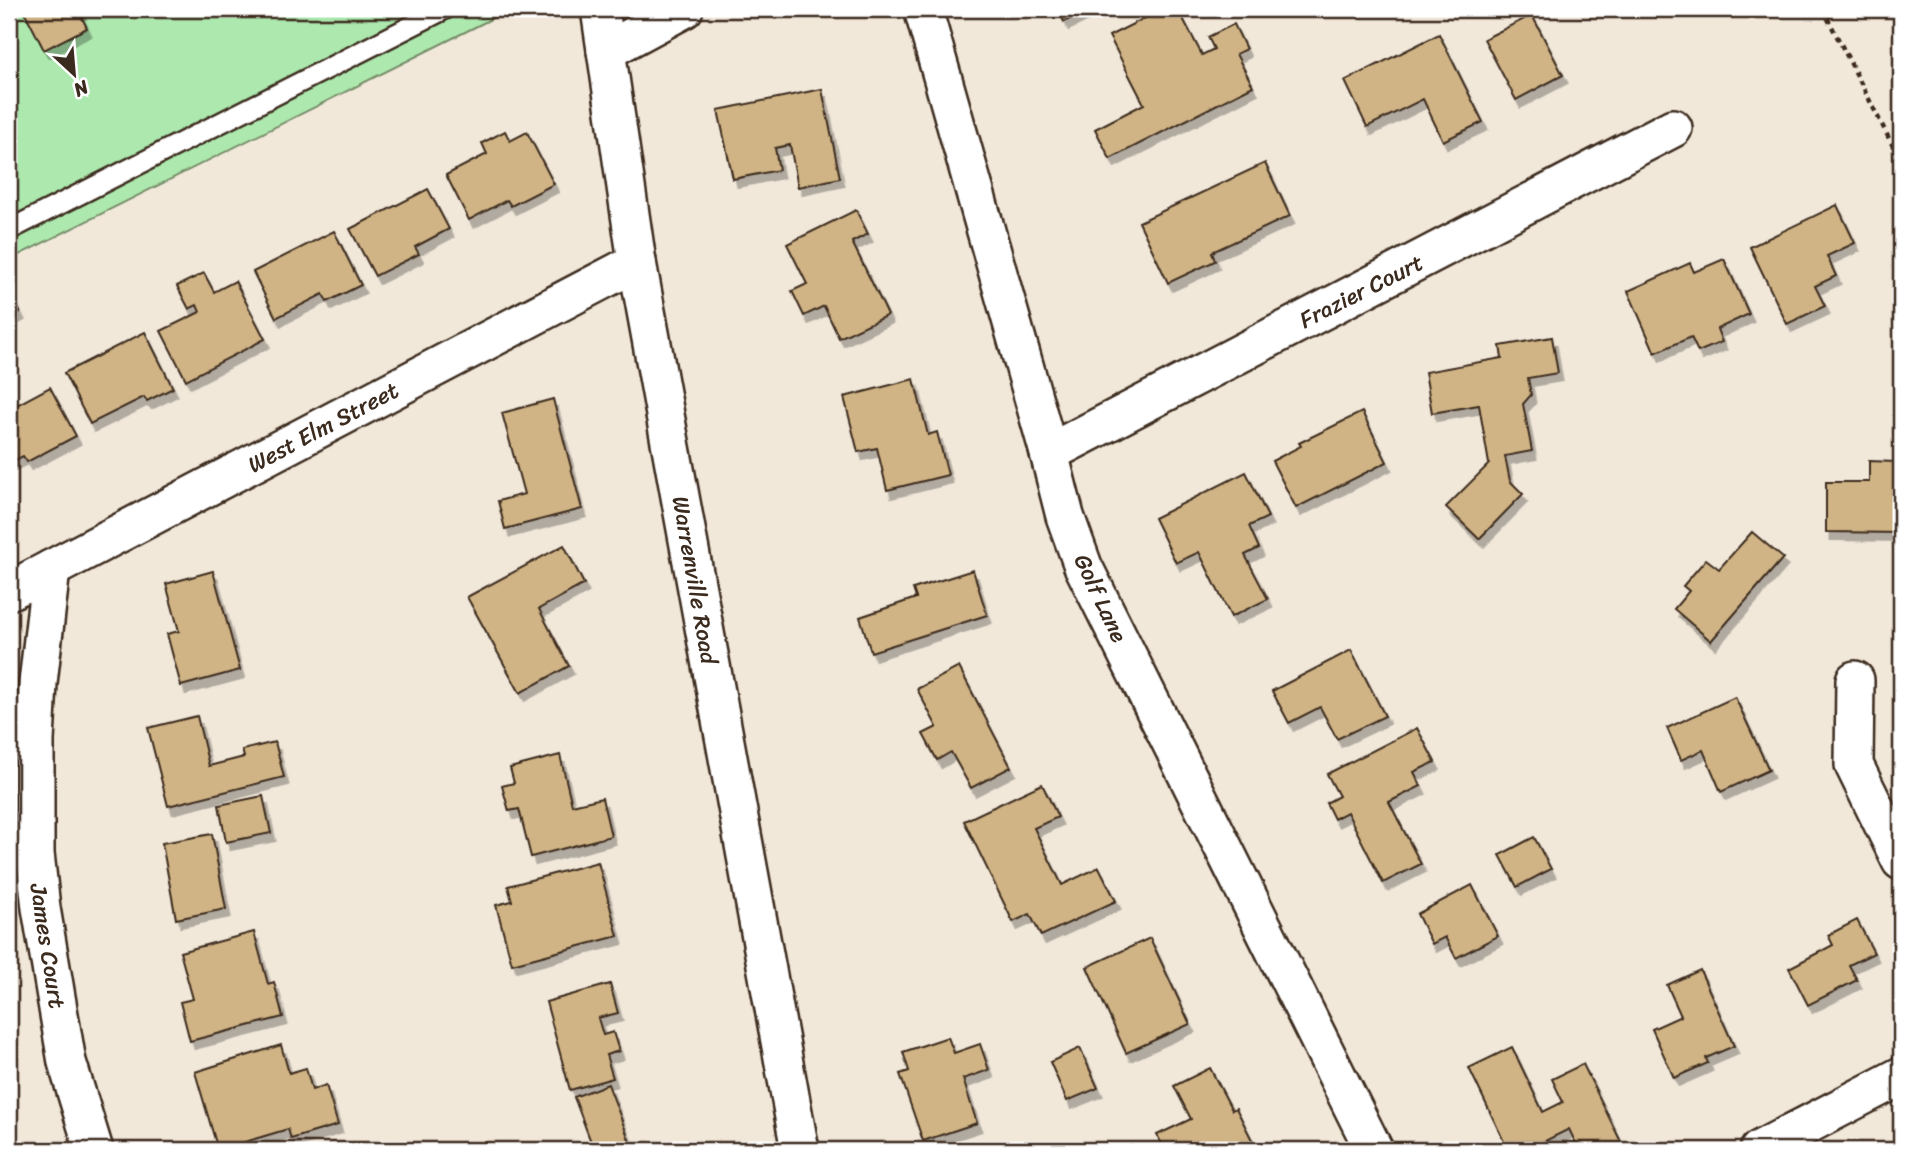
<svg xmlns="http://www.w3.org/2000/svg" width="1910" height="1159" viewBox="0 0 1910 1159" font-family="Sriracha,sans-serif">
<defs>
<filter id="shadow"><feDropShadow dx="4.5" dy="8" stdDeviation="0" flood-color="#0004"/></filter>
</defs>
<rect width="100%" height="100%" fill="#f1e8da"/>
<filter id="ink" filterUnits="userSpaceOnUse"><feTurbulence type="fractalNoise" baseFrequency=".0143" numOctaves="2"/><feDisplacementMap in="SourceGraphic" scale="14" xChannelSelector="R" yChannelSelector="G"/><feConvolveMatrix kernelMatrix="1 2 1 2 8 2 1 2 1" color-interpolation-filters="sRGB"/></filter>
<g filter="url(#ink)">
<path fill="#ade9af" stroke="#748a66" stroke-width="2" d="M9,9h502l-502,251z"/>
<g fill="#d0b485" stroke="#3b2a1e" stroke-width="2" filter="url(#shadow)">
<path d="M23,9h55l9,19 -43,22z"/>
<path d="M1058,9h32l-26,13z"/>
<path d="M1163,9h15l24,46 12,-6 -6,-12 26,-13 12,25 -10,5 17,32 -143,73 -15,-30 49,-25 -35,-68z"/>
<path d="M1532,15l31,60 -47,25 -32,-61z"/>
<path d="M1439,34l44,88 -40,19 -20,-42 -56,28 -22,-46z"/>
<path d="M822,89l18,89 -42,9 -8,-42 -15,3 4,22 -46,9 -15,-69z"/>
<path d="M505,131l5,10 17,-9 27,52 -43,22 -4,-6 -38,20 -23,-45 41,-21 -5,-11z"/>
<path d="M1265,163l25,53 -78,36 3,9 -47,22 -29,-61z"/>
<path d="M428,189l21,40 -34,18 4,7 -44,22 -25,-47z"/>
<path d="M1837,205l18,38 -28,13 9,20 -21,10 10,20 -38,18 -37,-77z"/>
<path d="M856,210l12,24 -16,8 36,73 -49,23 -15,-32 -20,10 -12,-25 15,-7 -20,-40z"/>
<path d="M334,231l27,54 -34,17 -4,-8 -47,24 -23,-46z"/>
<path d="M1724,259l25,55 -32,15 5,13 -24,10 -7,-15 -36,16 -27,-62 62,-28 4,9z"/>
<path d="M204,273l10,19 21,-11 30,58 -79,41 -25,-49 39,-19 -3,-7 -8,4 -12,-23z"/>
<path d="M9,289l11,23 -11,6z"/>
<path d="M145,332l28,56 -26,13 -3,-4 -54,27 -26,-51z"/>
<path d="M1552,337l6,36 -30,5 3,17 -8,9 9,47 -27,5 5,25 13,13 -44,45 -33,-32 43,-43 -10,-59 -47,8 -7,-41 77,-14 -2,-12z"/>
<path d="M914,379l14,56 9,-3 11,43 -61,15 -10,-42 -19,4 -14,-55z"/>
<path d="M50,387l26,49 -49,26 -4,-6 -14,7v-54z"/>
<path d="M553,399l29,110 -77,20 -7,-28 26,-7 -22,-81z"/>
<path d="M1362,412l25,50 -91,46 -24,-47 29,-15 -2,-3z"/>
<path d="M1869,461l27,1v18h5v53l-75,-1v-50h43z"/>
<path d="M1246,472l22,45 -19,9 10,22 -14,7 23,44 -37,18 -32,-65 -23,11 -22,-45z"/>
<path d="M1752,532l31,26 -72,83 -37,-32 15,-18 -6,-5 23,-27 13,10z"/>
<path d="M564,545l20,39 -45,25 30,57 -49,27 -53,-96z"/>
<path d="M973,570l14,45 -116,37 -11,-35 56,-19 -3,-9z"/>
<path d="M213,571l27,99 -59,16 -14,-52 12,-3 -13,-47z"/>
<path d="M1351,650l34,66 -48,23 -17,-32 -31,16 -17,-32z"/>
<path d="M959,667l52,100 -40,21 -20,-36 -14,8 -14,-26 14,-7 -20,-38z"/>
<path d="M1735,697l34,73 -48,22 -18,-42 -22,10 -14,-32z"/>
<path d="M197,716l12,50 35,-9 -2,-7 33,-8 9,35 -116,29 -20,-78z"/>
<path d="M1417,728l18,34 -21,10 7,14 -32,16 32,62 -38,19 -36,-71 -13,7 -8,-16 13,-7 -12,-22z"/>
<path d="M560,755l12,50 30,-7 9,38 -80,21 -12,-48 -10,2 -7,-25 12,-3 -4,-15z"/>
<path d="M1042,784l16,33 -24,11 28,57 37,-18 17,34 -75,35 -11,-22 -17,8 -49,-101z"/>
<path d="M263,796l8,37 -45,9 -7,-37z"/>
<path d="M212,834l14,75 -50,10 -14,-76z"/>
<path d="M1534,837l17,32 -34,18 -17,-32z"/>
<path d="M598,862l20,74 -106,28 -16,-59 16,-4 -4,-15z"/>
<path d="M1472,885l26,51 -42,22 -11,-21 -13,7 -15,-30z"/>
<path d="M1857,920l17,33 -25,12 8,15 -49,25 -19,-37 44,-23 -5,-10z"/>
<path d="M254,932l14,52 6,-2 9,35 -93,24 -10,-39 13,-3 -13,-47z"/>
<path d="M1150,938l40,86 -64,29 -39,-86z"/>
<path d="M1700,970l34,76 -28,12 2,5 -34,15 -22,-49 29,-13 -14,-31z"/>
<path d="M610,984l8,29 -20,5 5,17 10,-3 6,19 -13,4 7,23 -43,12 -24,-88z"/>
<path d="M948,1037l6,16 26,-9 9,26 -26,9 14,44 -54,18 -23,-67 9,-3 -6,-19z"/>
<path d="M281,1045l8,28 17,-5 6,22 14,-5 12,40 -47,14 -3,-10 -70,21 -23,-78z"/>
<path d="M1512,1047l31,65 20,-10 -11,-23 31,-15 42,86h-46l-10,-21 -42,21h-19l-39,-82z"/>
<path d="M1080,1048l18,40 -31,13 -17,-39z"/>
<path d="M1210,1068l22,42 4,-2 19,38 -9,4h-81l-8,-15 34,-16 -17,-33z"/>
<path d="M608,1084l25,66h-39l-20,-53z"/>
</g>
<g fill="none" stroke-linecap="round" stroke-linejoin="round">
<defs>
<path id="lane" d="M9,230l436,-221"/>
<g id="street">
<path d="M600,9l37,253 163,888"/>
<path d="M923,9l126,444 16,63 18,50 291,584"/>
<path d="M606,51l78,-42"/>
<path d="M1049,453l624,-325"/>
<path d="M51,569l-13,114 -3,58v112l6,55 26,154 27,88"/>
<path d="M9,591l628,-329"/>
<path d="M1855,680l-1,85 47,96"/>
<path d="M1759,1150l142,-74"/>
</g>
</defs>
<use href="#lane" stroke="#3b2a1e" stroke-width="24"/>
<use href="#street" stroke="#3b2a1e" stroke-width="42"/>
<path stroke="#3b2a1e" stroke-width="4.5" stroke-dasharray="5 5" stroke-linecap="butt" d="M1823,9l78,153"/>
<use href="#lane" stroke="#fff" stroke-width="19"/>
<use href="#street" stroke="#fff" stroke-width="37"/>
</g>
</g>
<g text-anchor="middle" stroke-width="7" stroke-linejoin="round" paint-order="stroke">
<g font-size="23" fill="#3b2a1e" stroke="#fff">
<text transform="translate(1361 291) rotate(-27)" y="8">Frazier Court</text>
<text transform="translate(323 427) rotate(-28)" y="8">West Elm Street</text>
<text transform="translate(695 580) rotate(80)" y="8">Warrenville Road</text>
<text transform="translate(1101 598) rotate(65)" y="8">Golf Lane</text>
<text transform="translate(48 946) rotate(81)" y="8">James Court</text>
</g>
</g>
<rect width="1910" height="1159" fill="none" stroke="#fff" stroke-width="35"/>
<rect x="18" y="18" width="1875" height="1124" fill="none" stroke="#3b2a1e" stroke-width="2.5" filter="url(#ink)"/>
<g transform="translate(74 74) rotate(154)" stroke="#ffffff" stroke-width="5" paint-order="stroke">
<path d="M0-5L12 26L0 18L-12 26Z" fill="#3b2a1e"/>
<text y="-10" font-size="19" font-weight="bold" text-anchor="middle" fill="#3b2a1e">N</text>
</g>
</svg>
